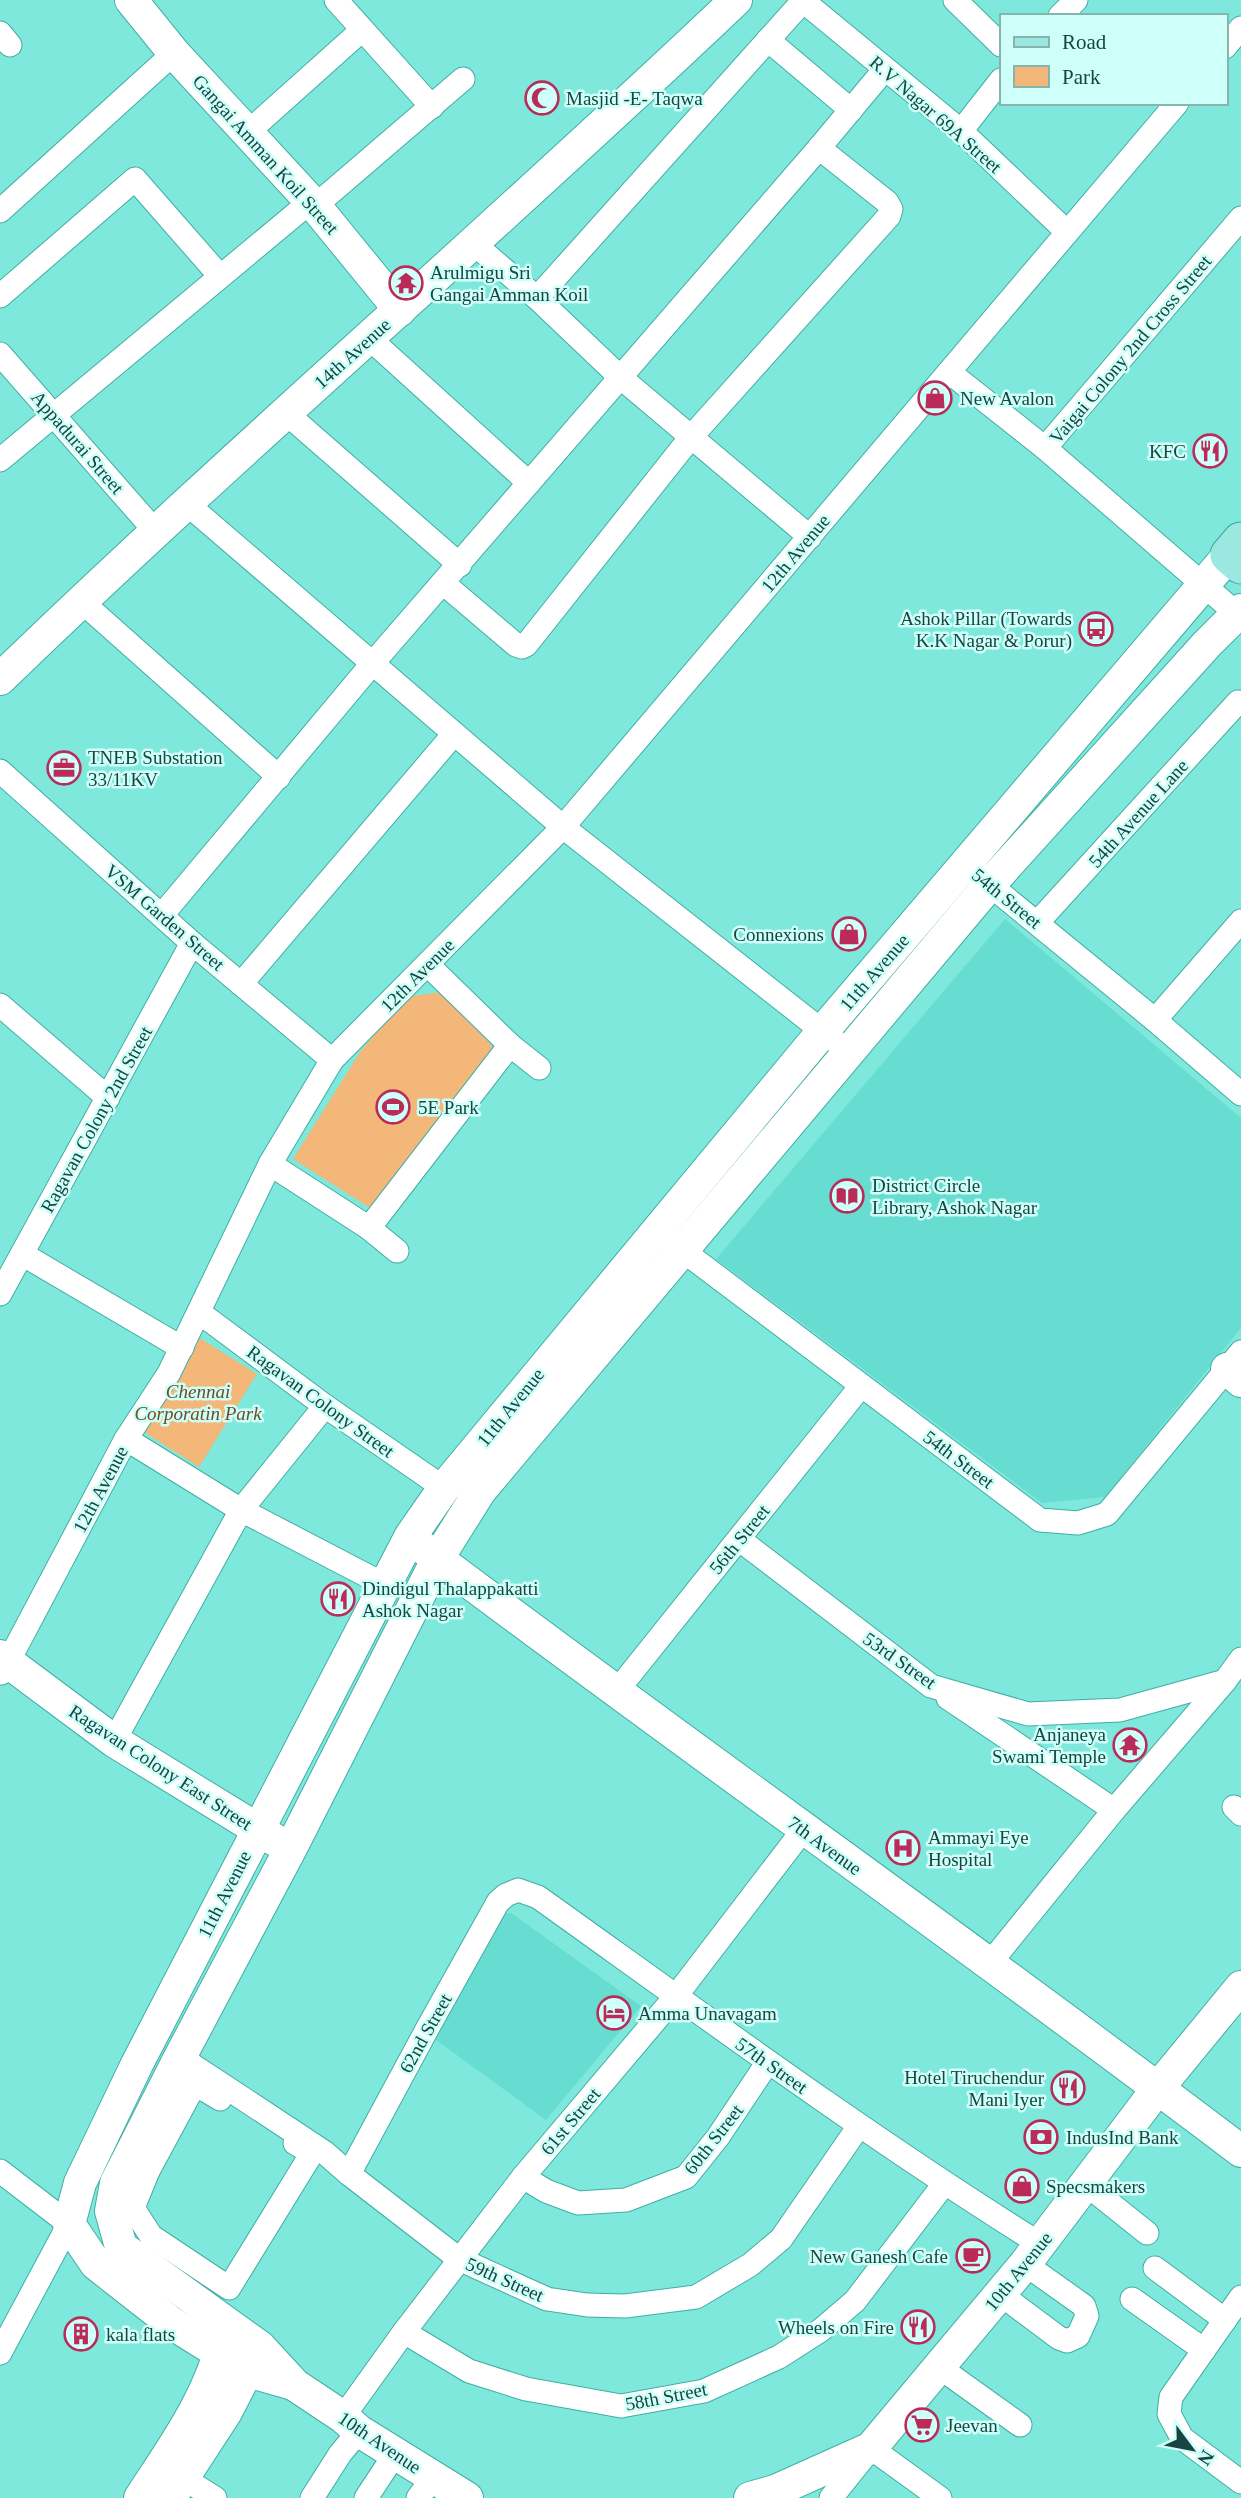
<svg xmlns="http://www.w3.org/2000/svg" width="1241" height="2498" viewBox="0 0 1241 2498" font-family="'Times New Roman',serif">
<rect width="100%" height="100%" fill="#7ee8dd"/>
<g fill="#67dcd1">
<path d="M1005,919l236,199v210l-136,169 -63,6 -326,-244z"/>
<path d="M511,1913l130,93 -95,114 -114,-83 66,-123z"/>
</g>
<g fill="#f2b779">
<path d="M440,992l61,63 -123,158 -85,-54 67,-107 46,-55z"/>
<path d="M198,1337l59,37 -58,93 -60,-38z"/>
</g>
<g fill="none" stroke-linecap="round" stroke-linejoin="round">
<defs>
<g id="street">
<path d="M336,0l96,107"/>
<path d="M802,0l159,131 106,101"/>
<path d="M955,0l46,45"/>
<path d="M1060,16l16,-16"/>
<path d="M0,33l10,12"/>
<path d="M768,40l83,70"/>
<path d="M1225,47l16,-19"/>
<path d="M961,131l40,-51"/>
<path d="M247,133l115,-103"/>
<path d="M315,206l148,-127"/>
<path d="M0,211l174,-158"/>
<path d="M473,243l64,55 83,79 190,160"/>
<path d="M0,296l135,-117 84,96"/>
<path d="M537,298l266,-297"/>
<path d="M369,338l160,145"/>
<path d="M0,354l155,177"/>
<path d="M949,372l96,76 191,165"/>
<path d="M286,413l174,152"/>
<path d="M1045,448l196,-230"/>
<path d="M0,460l310,-258"/>
<path d="M186,503l377,324 272,214"/>
<path d="M443,583l73,62 6,2 4,-2 165,-208 198,-221 2,-7 -4,-7 -68,-54"/>
<path d="M81,601l198,176"/>
<path d="M0,771l192,172 140,117"/>
<path d="M979,876l176,144 86,74"/>
<path d="M162,915l210,-251 447,-516 66,-79"/>
<path d="M1037,923l201,-221"/>
<path d="M241,984l213,-250"/>
<path d="M0,1005l108,93"/>
<path d="M1155,1020l86,-99"/>
<path d="M510,1045l29,23"/>
<path d="M270,1164l99,64 141,-183 -82,-80"/>
<path d="M369,1228l28,23"/>
<path d="M670,1241l370,279 38,3 29,-9 134,-162"/>
<path d="M22,1254l160,94"/>
<path d="M0,1294l192,-351"/>
<path d="M200,1313l125,93 119,82"/>
<path d="M126,1439l115,71 144,75"/>
<path d="M740,1540l191,146 97,28 92,-4 105,-29 16,-22"/>
<path d="M1,1673l7,-11 118,-223 43,-66 101,-209 62,-104 231,-233 614,-724"/>
<path d="M616,1692l245,-306"/>
<path d="M948,1698l166,112 111,-129"/>
<path d="M114,1741l127,-231 84,-104"/>
<path d="M1234,1807l7,7"/>
<path d="M990,1963l124,-153"/>
<path d="M180,2057l144,95 25,22 110,85 88,40 40,6 38,1 71,-9 54,-32 31,-26 78,-113"/>
<path d="M128,2160l20,11 -15,37 18,28 78,52 83,-135 -17,-10"/>
<path d="M0,2171l69,53 -69,129"/>
<path d="M148,2171l47,-87 25,15"/>
<path d="M349,2174l77,-143 72,-129 8,-7 12,-5 20,7c165,118 329,239 502,347"/>
<path d="M523,2177l23,14 32,12 48,-3 60,-23 32,-40 50,-75"/>
<path d="M1087,2185l60,48"/>
<path d="M1155,2268l70,52"/>
<path d="M1000,2294l59,44 8,3 11,-5 9,-20 -3,-10 -59,-42"/>
<path d="M1241,2297l-70,100 -2,17 13,24 59,44"/>
<path d="M1132,2299l72,51"/>
<path d="M404,2332l65,39 57,18 95,17 83,-15 75,-34 42,-27 34,-29 89,-117"/>
<path d="M939,2367l81,58"/>
<path d="M343,2417l61,-85 119,-155 153,-181 127,-166"/>
<path d="M183,2478l32,20"/>
<path d="M312,2498l28,-44 19,-23"/>
<path d="M366,2498l29,-44"/>
<path d="M418,2498l15,-20"/>
<path d="M831,2498l40,-50 69,50"/>
</g>
<g id="secondary">
<path d="M131,0l43,53 141,153 85,104"/>
<path d="M0,679c240,-232 494,-449 736,-679"/>
<path d="M1227,1369l14,12"/>
<path d="M422,1547c271,204 549,399 819,604"/>
<path d="M0,1656l114,85 161,99"/>
<path d="M293,2384l-45,-13 -78,-49 -74,-58 -27,-40 11,-41 57,-119 273,-527 34,-49 379,-457 406,-476"/>
<path d="M140,2498c33,-51 71,-102 84,-163"/>
<path d="M170,2498l56,-86 30,-58"/>
<path d="M467,2498l-108,-67 -16,-14 -48,-32 -35,-38 -139,-100 -10,-36 5,-28 64,-126 111,-209 147,-290 42,-67 510,-607 217,-240 34,-34"/>
<path d="M750,2498l25,-7 96,-43 154,-184 133,-176 83,-101"/>
</g>
<path id="primary" d="M1241,541l-12,14 12,10"/>
</defs>
<use href="#street" stroke="#40aea4" stroke-width="25"/>
<use href="#secondary" stroke="#40aea4" stroke-width="34"/>
<use href="#primary" stroke="#41a59b" stroke-width="39"/>
<use href="#street" stroke="#fff" stroke-width="23"/>
<use href="#secondary" stroke="#fff" stroke-width="32"/>
<use href="#primary" stroke="#9ae8e0" stroke-width="37"/>
</g>
<defs>
<symbol id="mosque-ring" viewBox="-11 -11 22 22"><circle r="9.5" fill="#cefff9" stroke="#ba2b5a" stroke-width="1.5"/><path d="M3.5-4.9A6 6 0 1 0 3.5 4.9A5 5 0 1 1 3.5-4.9Z" fill="#ba2b5a"/></symbol>
<symbol id="temple-ring" viewBox="-11 -11 22 22"><circle r="9.5" fill="#cefff9" stroke="#ba2b5a" stroke-width="1.5"/><path d="M0-6L5-2H3V0L6.5 2.5H4V6H1.5V3h-3V6H-4V2.5H-6.5L-3 0V-2H-5Z" fill="#ba2b5a"/></symbol>
<symbol id="shop-ring" viewBox="-11 -11 22 22"><circle r="9.5" fill="#cefff9" stroke="#ba2b5a" stroke-width="1.5"/><path d="M-5-2.5h2.3a2.7 3.5 0 0 1 5.4 0H5L5.5 6h-11ZM-1.5-2.5h3a1.5 2.3 0 0 0-3 0Z" fill="#ba2b5a"/></symbol>
<symbol id="restaurant-ring" viewBox="-11 -11 22 22"><circle r="9.5" fill="#cefff9" stroke="#ba2b5a" stroke-width="1.5"/><path d="M-5-6h1v4h1v-4h1v4h1v-4h1v5L-1.5 .5V6h-2V.5L-5-1ZM5-6V6H3V1.5H1.5Q1.5-4 5-6Z" fill="#ba2b5a"/></symbol>
<symbol id="bus-ring" viewBox="-11 -11 22 22"><circle r="9.5" fill="#cefff9" stroke="#ba2b5a" stroke-width="1.5"/><path d="M-5-6H5V4H4V6H2V4H-2V6H-4V4H-5ZM-3.5-4V0h7V-4ZM-3.5 1.2v1.5H-2V1.2ZM2 1.2v1.5H3.5V1.2Z" fill="#ba2b5a"/></symbol>
<symbol id="office-ring" viewBox="-11 -11 22 22"><circle r="9.5" fill="#cefff9" stroke="#ba2b5a" stroke-width="1.5"/><path d="M-6-3h4V-5.5h4V-3h4V5H-6ZM-1-4.5V-3h2v-1.5ZM-6 0V1H6V0Z" fill="#ba2b5a"/></symbol>
<symbol id="stadium-ring" viewBox="-11 -11 22 22"><circle r="9.5" fill="#cefff9" stroke="#ba2b5a" stroke-width="1.5"/><path d="M0-5a6.5 5 0 1 0 0 10a6.5 5 0 1 0 0-10ZM-3.5-1.8h7v3.6h-7Z" fill="#ba2b5a"/></symbol>
<symbol id="library-ring" viewBox="-11 -11 22 22"><circle r="9.5" fill="#cefff9" stroke="#ba2b5a" stroke-width="1.5"/><path d="M-6-4Q-3-5.5-.7-3.5V5Q-3 3-6 4ZM6-4Q3-5.5 .7-3.5V5Q3 3 6 4Z" fill="#ba2b5a"/></symbol>
<symbol id="hospital-ring" viewBox="-11 -11 22 22"><circle r="9.5" fill="#cefff9" stroke="#ba2b5a" stroke-width="1.5"/><path d="M-5-5h3v3.5h4V-5h3V5h-3V1.5h-4V5h-3Z" fill="#ba2b5a"/></symbol>
<symbol id="hotel-ring" viewBox="-11 -11 22 22"><circle r="9.5" fill="#cefff9" stroke="#ba2b5a" stroke-width="1.5"/><path d="M-6-4.5h1.5V1H6V5H4.5V3h-9V5H-6ZM-4 0a1.8 1.8 0 1 1 3.6 0ZM.5 0V-2.5h3Q6-2.5 6 0Z" fill="#ba2b5a"/></symbol>
<symbol id="bank-ring" viewBox="-11 -11 22 22"><circle r="9.5" fill="#cefff9" stroke="#ba2b5a" stroke-width="1.5"/><path d="M-6-4H6V4H-6ZM0-2.3a2.3 2.3 0 1 0 0 4.6a2.3 2.3 0 1 0 0-4.6Z" fill="#ba2b5a"/></symbol>
<symbol id="cafe-ring" viewBox="-11 -11 22 22"><circle r="9.5" fill="#cefff9" stroke="#ba2b5a" stroke-width="1.5"/><path d="M-5.5-4.5H6V0H3Q3 3.5 0 3.5H-2.5Q-5.5 3.5-5.5 0ZM3-3.2v2h1.7v-2ZM-6 4.5H4V6H-6Z" fill="#ba2b5a"/></symbol>
<symbol id="building-ring" viewBox="-11 -11 22 22"><circle r="9.5" fill="#cefff9" stroke="#ba2b5a" stroke-width="1.5"/><path d="M-4-6H4V6H1V3H-1V6H-4ZM-2.5-4.3h1.7v1.8h-1.7ZM.8-4.3h1.7v1.8H.8ZM-2.5-1h1.7V.8h-1.7ZM.8-1h1.7V.8H.8Z" fill="#ba2b5a"/></symbol>
<symbol id="supermarket-ring" viewBox="-11 -11 22 22"><circle r="9.5" fill="#cefff9" stroke="#ba2b5a" stroke-width="1.5"/><path d="M-6-5.5h2.5l.6 2H6L4.5 2H-2.5L-4.4-4H-6ZM-1.5 3.2a1.3 1.3 0 1 0 .1 0ZM3 3.2a1.3 1.3 0 1 0 .1 0Z" fill="#ba2b5a"/></symbol>
</defs>
<g fill-rule="evenodd">
<use href="#mosque-ring" x="523" y="79" width="38" height="38"/>
<use href="#temple-ring" x="387" y="264" width="38" height="38"/>
<use href="#shop-ring" x="916" y="379" width="38" height="38"/>
<use href="#restaurant-ring" x="1191" y="432" width="38" height="38"/>
<use href="#bus-ring" x="1077" y="610" width="38" height="38"/>
<use href="#office-ring" x="45" y="749" width="38" height="38"/>
<use href="#shop-ring" x="830" y="915" width="38" height="38"/>
<use href="#stadium-ring" x="374" y="1088" width="38" height="38"/>
<use href="#library-ring" x="828" y="1177" width="38" height="38"/>
<use href="#restaurant-ring" x="319" y="1580" width="38" height="38"/>
<use href="#temple-ring" x="1111" y="1726" width="38" height="38"/>
<use href="#hospital-ring" x="884" y="1829" width="38" height="38"/>
<use href="#hotel-ring" x="595" y="1994" width="38" height="38"/>
<use href="#restaurant-ring" x="1049" y="2069" width="38" height="38"/>
<use href="#bank-ring" x="1022" y="2118" width="38" height="38"/>
<use href="#shop-ring" x="1003" y="2167" width="38" height="38"/>
<use href="#cafe-ring" x="954" y="2237" width="38" height="38"/>
<use href="#restaurant-ring" x="899" y="2308" width="38" height="38"/>
<use href="#building-ring" x="62" y="2315" width="38" height="38"/>
<use href="#supermarket-ring" x="903" y="2406" width="38" height="38"/>
</g>
<g text-anchor="middle" stroke-width="5" stroke-linejoin="round" paint-order="stroke">
<g font-size="19" fill="#184541" stroke="#cefff9" text-anchor="start">
<text x="566" y="105">Masjid -E- Taqwa</text>
<text x="430" y="279">Arulmigu Sri<tspan x="430" dy="22">Gangai Amman Koil</tspan></text>
<text x="960" y="405">New Avalon</text>
<text x="1186" y="458" text-anchor="end">KFC</text>
<text x="1072" y="625" text-anchor="end">Ashok Pillar (Towards<tspan x="1072" dy="22">K.K Nagar &amp; Porur)</tspan></text>
<text x="88" y="764">TNEB Substation<tspan x="88" dy="22">33/11KV</tspan></text>
<text x="824" y="941" text-anchor="end">Connexions</text>
<text x="418" y="1114">5E Park</text>
<text x="872" y="1192">District Circle<tspan x="872" dy="22">Library, Ashok Nagar</tspan></text>
<text x="362" y="1595">Dindigul Thalappakatti<tspan x="362" dy="22">Ashok Nagar</tspan></text>
<text x="1106" y="1741" text-anchor="end">Anjaneya<tspan x="1106" dy="22">Swami Temple</tspan></text>
<text x="928" y="1844">Ammayi Eye<tspan x="928" dy="22">Hospital</tspan></text>
<text x="638" y="2020">Amma Unavagam</text>
<text x="1044" y="2084" text-anchor="end">Hotel Tiruchendur<tspan x="1044" dy="22">Mani Iyer</tspan></text>
<text x="1066" y="2144">IndusInd Bank</text>
<text x="1046" y="2193">Specsmakers</text>
<text x="948" y="2263" text-anchor="end">New Ganesh Cafe</text>
<text x="894" y="2334" text-anchor="end">Wheels on Fire</text>
<text x="106" y="2341">kala flats</text>
<text x="946" y="2432">Jeevan</text>
</g>
<g font-size="19" fill="#184541" stroke="#cefff9">
<text transform="translate(936 114) rotate(41)" y="7">R.V Nagar 69A Street</text>
<text transform="translate(266 154) rotate(48)" y="7">Gangai Amman Koil Street</text>
<text transform="translate(1130 349) rotate(-50)" y="7">Vaigai Colony 2nd Cross Street</text>
<text transform="translate(352 353) rotate(-42)" y="7">14th Avenue</text>
<text transform="translate(78 442) rotate(49)" y="7">Appadurai Street</text>
<text transform="translate(795 553) rotate(-50)" y="7">12th Avenue</text>
<text transform="translate(1138 813) rotate(-48)" y="7">54th Avenue Lane</text>
<text transform="translate(1007 898) rotate(39)" y="7">54th Street</text>
<text transform="translate(165 917) rotate(41)" y="7">VSM Garden Street</text>
<text transform="translate(874 972) rotate(-49)" y="7">11th Avenue</text>
<text transform="translate(417 975) rotate(-45)" y="7">12th Avenue</text>
<text transform="translate(96 1119) rotate(-61)" y="7">Ragavan Colony 2nd Street</text>
<text transform="translate(321 1401) rotate(36)" y="7">Ragavan Colony Street</text>
<text transform="translate(510 1407) rotate(-51)" y="7">11th Avenue</text>
<text transform="translate(959 1459) rotate(37)" y="7">54th Street</text>
<text transform="translate(100 1489) rotate(-62)" y="7">12th Avenue</text>
<text transform="translate(739 1539) rotate(-51)" y="7">56th Street</text>
<text transform="translate(900 1660) rotate(35)" y="7">53rd Street</text>
<text transform="translate(161 1767) rotate(33)" y="7">Ragavan Colony East Street</text>
<text transform="translate(825 1845) rotate(36)" y="7">7th Avenue</text>
<text transform="translate(224 1894) rotate(-63)" y="7">11th Avenue</text>
<text transform="translate(425 2033) rotate(-61)" y="7">62nd Street</text>
<text transform="translate(772 2065) rotate(35)" y="7">57th Street</text>
<text transform="translate(570 2121) rotate(-50)" y="7">61st Street</text>
<text transform="translate(713 2139) rotate(-52)" y="7">60th Street</text>
<text transform="translate(1018 2271) rotate(-51)" y="7">10th Avenue</text>
<text transform="translate(505 2279) rotate(24)" y="7">59th Street</text>
<text transform="translate(666 2396) rotate(-11)" y="7">58th Street</text>
<text transform="translate(380 2442) rotate(34)" y="7">10th Avenue</text>
</g>
<g font-size="19" font-style="italic" fill="#714c24" stroke="#cefff9">
<text x="198" y="1398">Chennai<tspan x="198" dy="22">Corporatin Park</tspan></text>
</g>
</g>
<rect x="1000" y="14" width="228" height="91" fill="#cefff9" stroke="#85b5af" stroke-width="2"/>
<rect x="1014" y="37" width="35" height="10" fill="#9ae8e0" stroke="#85b5af" stroke-width="2"/>
<text x="1062" y="49" font-size="21" fill="#184541">Road</text>
<rect x="1014" y="66" width="35" height="21" fill="#f2b779" stroke="#85b5af" stroke-width="2"/>
<text x="1062" y="84" font-size="21" fill="#184541">Park</text>
<g transform="translate(1192 2449) rotate(122)" stroke="#cefff9" stroke-width="5" paint-order="stroke">
<path d="M0-5L12 26L0 18L-12 26Z" fill="#184541"/>
<text y="-10" font-size="19" font-weight="bold" text-anchor="middle" fill="#184541">N</text>
</g>
</svg>
